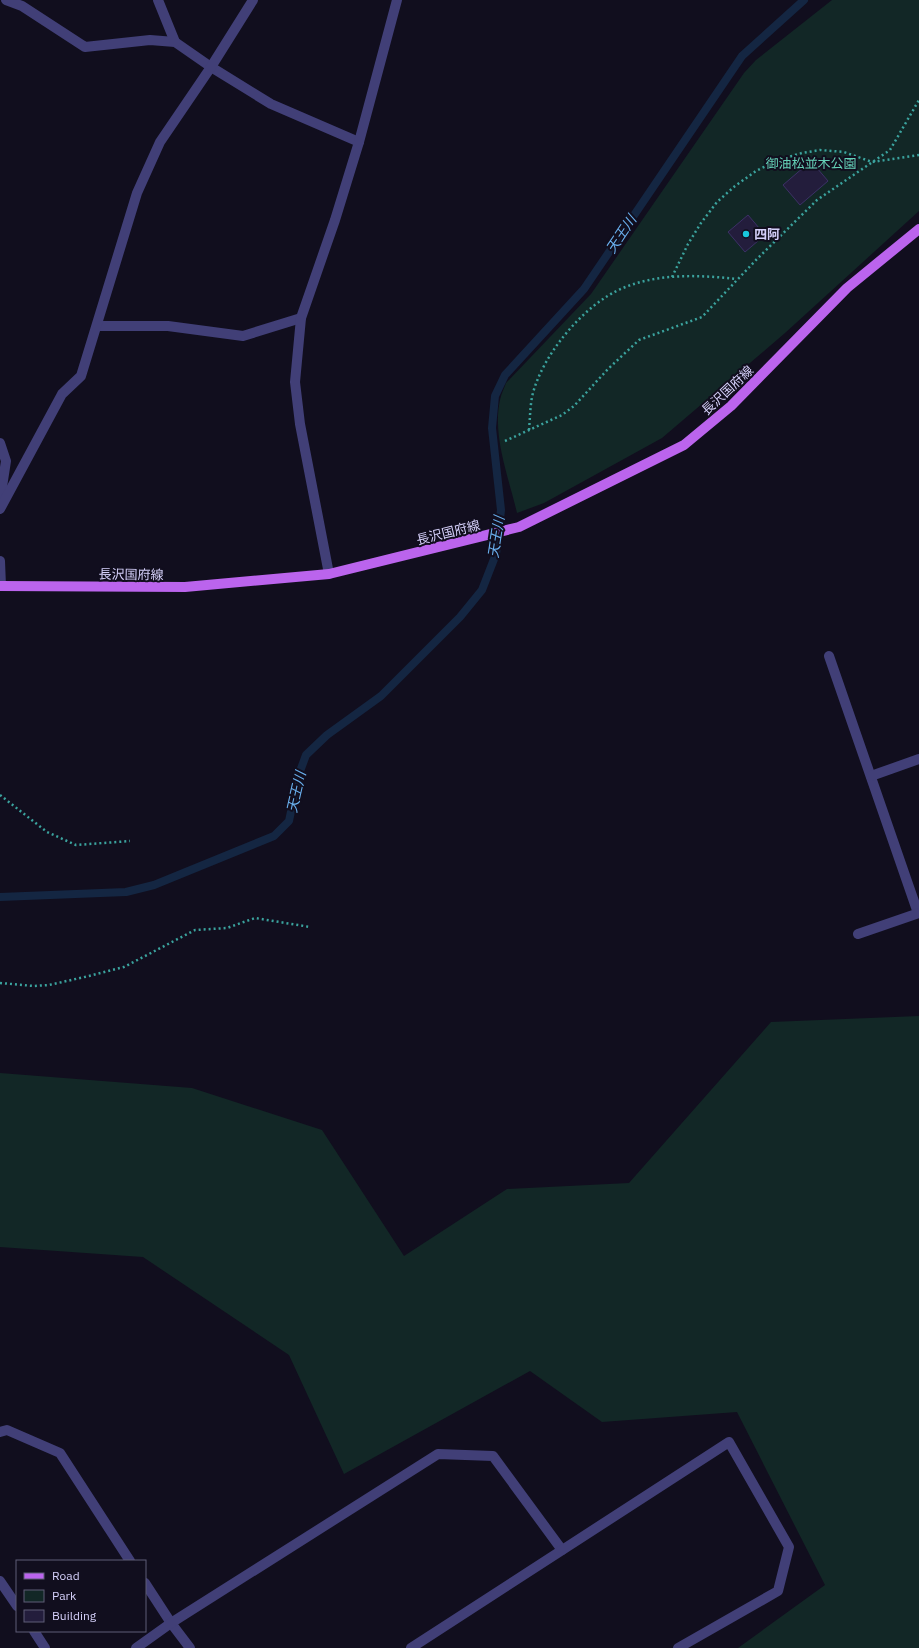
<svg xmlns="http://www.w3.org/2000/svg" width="919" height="1648" viewBox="0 0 919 1648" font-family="'IBM Plex Sans','Noto Sans JP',sans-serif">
<rect width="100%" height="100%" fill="#110e1e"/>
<g fill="#122726">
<path d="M832,0h87v211l-134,122 -123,105 -118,65 -27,10c-8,-35 -25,-77 -17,-113 1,-6 4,-11 6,-17l85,-89 153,-221 12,-13z"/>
<path d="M919,1016v632h-181l87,-63 -88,-173 -135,10 -72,-51 -186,103 -55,-119 -146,-98 -143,-10v-174l192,15 130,42 82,126 103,-67 122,-6 142,-161z"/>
</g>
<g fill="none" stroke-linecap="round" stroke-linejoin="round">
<path stroke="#142642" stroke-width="8" d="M0,897l126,-5 28,-7 120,-49 15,-15 10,-47 7,-19 21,-20 54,-39 79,-79 22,-27 14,-36 5,-44 -9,-82 3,-32 10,-21 79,-86 158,-233 62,-56"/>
</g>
<g fill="#231d3c" stroke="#3c3166">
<path d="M811,161l17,20 -28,24 -17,-20z"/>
<path d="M748,215l17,20 -20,17 -17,-20z"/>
</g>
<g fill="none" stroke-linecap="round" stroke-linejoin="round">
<g stroke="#3ba39e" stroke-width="2.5" stroke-dasharray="2 3" stroke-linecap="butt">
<path d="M672,277l16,-33 13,-21 16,-21 18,-16 21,-15 22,-11 24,-7 18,-3 24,2 28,10 47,-7"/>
<path d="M529,430c1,-11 1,-22 3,-33 9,-41 52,-93 91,-109 36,-15 76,-13 114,-9"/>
<path d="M505,441l57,-26 12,-9 34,-37 31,-29 63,-23 54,-57 61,-60 73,-50 29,-50"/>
<path d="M0,795l47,37 29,13 54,-4"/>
<path d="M0,983l34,3 15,-1 40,-9 35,-9 71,-37 32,-2 28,-10 55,9"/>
</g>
<g stroke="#413f77" stroke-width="10">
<path d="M6,0l16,6 63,41 65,-7 25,2 36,25 60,37 88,38"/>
<path d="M158,0l17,42"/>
<path d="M97,326h71l75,10 58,-18"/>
<path d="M0,443l6,18 -6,39"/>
<path d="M0,509l62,-115 19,-18 56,-183 23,-51 51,-75 42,-67"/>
<path d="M0,561l1,25"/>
<path d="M329,574l-29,-150 -5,-42 6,-64 34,-98 24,-78 38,-142"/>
<path d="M829,656l89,257"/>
<path d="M871,776l48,-17"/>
<path d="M858,934l61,-21"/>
<path d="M0,1432l7,-2 53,23 70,108"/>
<path d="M0,1581l17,25"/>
<path d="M145,1583l26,40 19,25"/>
<path d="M34,1631l11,17"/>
<path d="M136,1648l35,-25 267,-169 55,2 69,94"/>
<path d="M411,1648l318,-206 60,105 -11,44 -100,57"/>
</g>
<path stroke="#bb64ed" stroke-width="10" d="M0,586l185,1 144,-13 190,-47 165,-82 47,-39 116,-118 72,-59"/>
</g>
<circle fill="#19c7dd" stroke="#110e1e" stroke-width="1.5" cx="746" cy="234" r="4"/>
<g text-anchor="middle" stroke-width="4" stroke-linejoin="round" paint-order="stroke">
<g font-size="13" fill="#65d1b7" stroke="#110e1e">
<text x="811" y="168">御油松並木公園</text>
</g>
<g font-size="13" font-weight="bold" fill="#d5d0fa" stroke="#110e1e" text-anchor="start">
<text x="754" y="239">四阿</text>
</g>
<g font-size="13" fill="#d5d0fa" stroke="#110e1e">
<text transform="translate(727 390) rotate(-43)" y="5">長沢国府線</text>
<text transform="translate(448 532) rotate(-14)" y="5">長沢国府線</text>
<text transform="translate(131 574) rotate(1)" y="5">長沢国府線</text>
</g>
<g font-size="14" font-style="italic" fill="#6ab0ee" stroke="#110e1e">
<text transform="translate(621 234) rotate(-56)" y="5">天王川</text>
<text transform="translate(496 537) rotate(-81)" y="5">天王川</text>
<text transform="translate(296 792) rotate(-77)" y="5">天王川</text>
</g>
</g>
<rect x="16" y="1560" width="130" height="72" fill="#110e1e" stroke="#5f5c76"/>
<rect x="24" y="1573" width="20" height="6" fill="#bb64ed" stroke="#5f5c76"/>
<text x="52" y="1580" font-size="12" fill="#d5d0fa">Road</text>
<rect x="24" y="1590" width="20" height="12" fill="#122726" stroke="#5f5c76"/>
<text x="52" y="1600" font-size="12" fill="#d5d0fa">Park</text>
<rect x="24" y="1610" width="20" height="12" fill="#231d3c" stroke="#5f5c76"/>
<text x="52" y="1620" font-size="12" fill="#d5d0fa">Building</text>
</svg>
